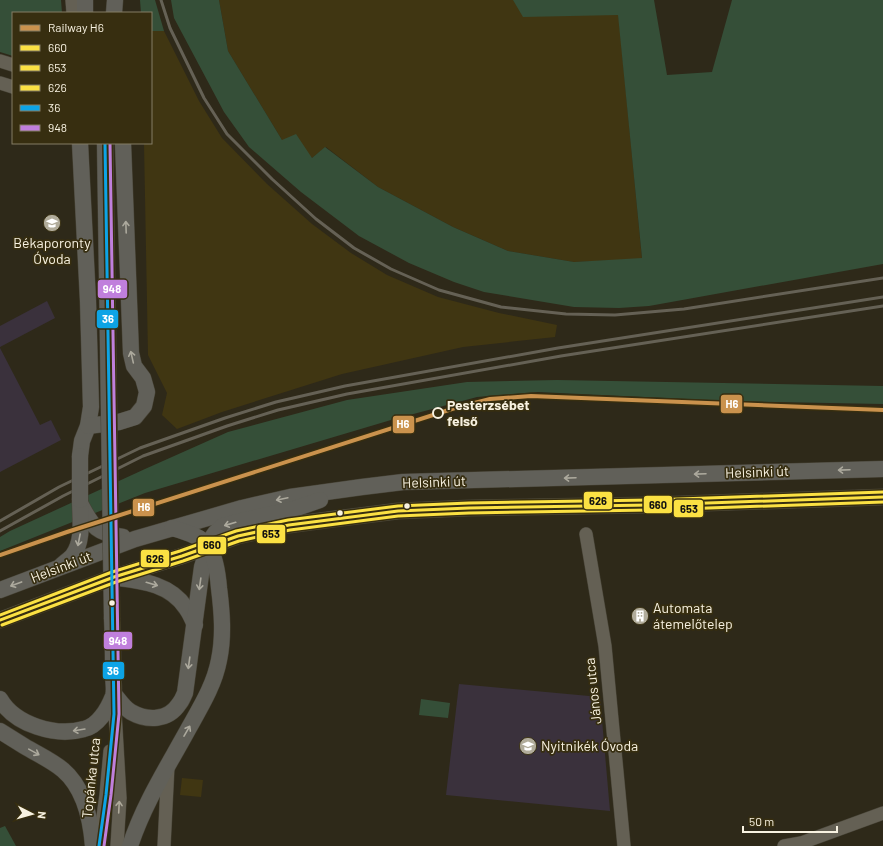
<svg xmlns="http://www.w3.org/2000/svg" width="883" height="846" viewBox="0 0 883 846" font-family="Barlow,sans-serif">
<rect width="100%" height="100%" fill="#2e2919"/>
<g fill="#403612">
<path d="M219,0h398l25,259 -68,3 -66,-11 -55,-24 -75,-40 -52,-40 -14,11 -30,-18 -54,-89z"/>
<path d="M151,31h13l35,70 23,37 45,46 45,40 39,29 36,22 51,22 61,16 58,12 -2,12 -92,10 -121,27 -120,38 -45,17 -15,-14 5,-22 -19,-38 -4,-212h7z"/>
<path d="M182,778l21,2 -2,17 -21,-2z"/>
</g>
<g fill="#3a313c">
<path d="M47,301l8,17 -55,29v-21z"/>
<path d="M0,348l40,77 11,-5 10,20 -61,32z"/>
<path d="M459,684l141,13 10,114 -164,-16z"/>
</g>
<g fill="#354f38">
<path d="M0,0h61l1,13h-49v43l-13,-4z"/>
<path d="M140,0h15l9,31h-13v-18h-10z"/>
<path d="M171,0h48l9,51 54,89 14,-6 16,24 13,-11 53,40 75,40 55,24 66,11 68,-4 -24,-243 -95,2 -10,-17h141l13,75 45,-3 20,-72h151v264l-234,42 -30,2 -45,-1 -90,-15 -30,-10 -45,-19 -50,-27 -58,-44 -52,-45 -25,-35 -50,-94z"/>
<path d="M557,380l326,6v18l-153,-3 -192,-9 -61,5 -86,23 -246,73 -145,58v-14l10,-6 135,-62 83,-37 119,-32 120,-18z"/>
<path d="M421,699l29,4 -2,15 -29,-3z"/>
<path d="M5,826l11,20h-16v-18z"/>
</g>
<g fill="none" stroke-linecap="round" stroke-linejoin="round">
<defs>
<g id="minor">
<path d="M72,0l1,13"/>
<path d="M0,61l13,4"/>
<path d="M0,83l13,4"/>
<path d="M586,534l19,112 19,200"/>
<path d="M114,694l6,104 -3,48"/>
<path d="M99,846l7,-51 4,-44"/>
<path d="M164,846l4,-80"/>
<path d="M784,846l17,-3 82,-30"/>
</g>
<g id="major">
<path d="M85,0v13"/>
<path d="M114,13l1,-13"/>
<path d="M80,143l8,158 3,106 -3,19 -6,15 -2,15"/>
<path d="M88,426l31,-4 16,-5 9,-11 3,-14 -4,-14 -9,-12 -3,-13 -8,-210"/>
<path d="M81,505c12,23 16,28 42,32"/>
<path d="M61,566c4,-4 9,-7 12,-11 11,-15 7,-37 7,-55"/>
<path d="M119,578c25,3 52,7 67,30 4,5 6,11 9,17"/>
<path d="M0,590l135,-51 107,-31 48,-11 72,-10 41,-5 480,-13"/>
<path d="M0,620l114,-43 68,-21 56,-20 51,-11 45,-6 64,-8 71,-3 182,-3 232,-8"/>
<path d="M114,694c5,6 10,14 17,18 16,9 37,9 48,-8 3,-3 4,-7 6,-11l17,-126 9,-28 5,-7 7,-6 22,-6 49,-11 26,-9"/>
<path d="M0,699c15,26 56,38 84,30 14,-3 24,-20 29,-33 2,-6 0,-15 0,-22 0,-18 0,-37 -1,-55"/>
<path d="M0,731c8,5 16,10 24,15 13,8 27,14 39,24 21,18 28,50 30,76"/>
<path d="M130,846c13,-40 35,-75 55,-111 13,-24 29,-48 34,-75 5,-24 3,-48 0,-72 -1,-12 -4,-31 -10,-41 -7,-11 -26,-16 -37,-19"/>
</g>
</defs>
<use href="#minor" stroke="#474336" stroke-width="14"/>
<use href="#major" stroke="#474336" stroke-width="17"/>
<use href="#minor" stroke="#646054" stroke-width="13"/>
<use href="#major" stroke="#616059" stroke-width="16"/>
<g stroke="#656155" stroke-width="3">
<path d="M161,0l9,28 18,37 16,33 23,36 45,45 44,40 38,29 37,21 48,21 62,17 65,7 49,1 69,-6 199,-31"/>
<path d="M0,521l59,-34 81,-39 85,-30 51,-16 69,-16 213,-38 325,-51"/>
<path d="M0,531l63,-35 80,-40 84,-30 51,-16 69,-16 214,-38 322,-50"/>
</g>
<defs>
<g id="major-bridge">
<path d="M105,143l7,476"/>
<path d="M80,500v-44"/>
</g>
</defs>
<use href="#major-bridge" stroke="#474336" stroke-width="17" stroke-linecap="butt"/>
<use href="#major-bridge" stroke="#616059" stroke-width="16"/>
<defs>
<path id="bus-1" d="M0,620l114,-43 68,-21 56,-20 51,-11 109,-14 71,-3 182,-3 232,-8"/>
<path id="bus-2" d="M2,625l114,-43 67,-21 56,-20 51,-11 108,-14 71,-3 182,-3 232,-8"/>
<path id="bus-3" d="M0,615l112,-43 68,-21 56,-20 52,-11 110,-14 71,-3 182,-3 232,-8"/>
<path id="bus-4" d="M99,846l7,-51 8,-81 -9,-571"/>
<path id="bus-5" d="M104,846l7,-51 8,-81 -9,-571"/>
</defs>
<use href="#bus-1" stroke="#372e10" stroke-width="6"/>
<use href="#bus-2" stroke="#372e10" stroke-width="6"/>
<use href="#bus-3" stroke="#372e10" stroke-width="6"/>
<use href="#bus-4" stroke="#372e10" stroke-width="6"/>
<use href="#bus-5" stroke="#372e10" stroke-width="6"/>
<use href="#bus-1" stroke="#fbe143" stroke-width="3"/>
<use href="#bus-2" stroke="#fbe143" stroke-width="3"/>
<use href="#bus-3" stroke="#fbe143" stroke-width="3"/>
<use href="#bus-4" stroke="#0da4e6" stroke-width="3"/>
<use href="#bus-5" stroke="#c07fdc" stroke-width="3"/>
<defs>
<path id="rail-1" d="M0,555l67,-23 388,-124 35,-9 41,-3 352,14"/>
</defs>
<use href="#rail-1" stroke="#372e10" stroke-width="7"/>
<use href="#rail-1" stroke="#ca924d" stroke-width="4"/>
</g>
<defs><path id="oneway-shaft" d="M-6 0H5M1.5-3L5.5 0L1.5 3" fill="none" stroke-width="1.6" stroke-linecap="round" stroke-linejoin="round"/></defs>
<g stroke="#aca99d">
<use href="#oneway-shaft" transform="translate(126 227) rotate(-92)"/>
<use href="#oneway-shaft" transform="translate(132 357) rotate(-103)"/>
<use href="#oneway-shaft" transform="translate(844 470) rotate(178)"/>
<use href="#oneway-shaft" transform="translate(700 474) rotate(178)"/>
<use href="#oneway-shaft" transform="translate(570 478) rotate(178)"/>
<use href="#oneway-shaft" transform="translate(282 499) rotate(168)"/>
<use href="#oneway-shaft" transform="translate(230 524) rotate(164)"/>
<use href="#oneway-shaft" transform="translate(79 540) rotate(101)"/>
<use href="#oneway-shaft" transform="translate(16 584) rotate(160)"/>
<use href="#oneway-shaft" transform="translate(152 584) rotate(16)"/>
<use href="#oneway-shaft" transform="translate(200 584) rotate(98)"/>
<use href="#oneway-shaft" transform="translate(189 663) rotate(98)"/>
<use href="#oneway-shaft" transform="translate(79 730) rotate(171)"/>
<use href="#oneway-shaft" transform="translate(187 731) rotate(-60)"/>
<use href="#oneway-shaft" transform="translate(34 752) rotate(29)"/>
</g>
<use stroke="#aea99a" href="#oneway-shaft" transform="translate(119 807) rotate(-87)"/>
<defs>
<symbol id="school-disc" viewBox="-11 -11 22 22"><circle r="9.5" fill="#b1ac9b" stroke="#372e10"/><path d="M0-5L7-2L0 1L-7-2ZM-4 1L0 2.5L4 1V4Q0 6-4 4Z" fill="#fff"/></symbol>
<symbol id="building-disc" viewBox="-11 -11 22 22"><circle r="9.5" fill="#b1ac9b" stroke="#372e10"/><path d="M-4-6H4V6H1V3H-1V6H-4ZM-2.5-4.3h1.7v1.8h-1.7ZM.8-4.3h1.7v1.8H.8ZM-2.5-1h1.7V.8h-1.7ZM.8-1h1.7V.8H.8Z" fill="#fff"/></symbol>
</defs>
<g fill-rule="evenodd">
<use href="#school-disc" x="42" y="213" width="20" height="20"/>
<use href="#building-disc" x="630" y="606" width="20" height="20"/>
<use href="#school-disc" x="518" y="736" width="20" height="20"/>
</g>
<circle fill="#372e10" stroke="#f8f2e1" stroke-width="2" cx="438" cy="413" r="5"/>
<g fill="#f8f2e1" stroke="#372e10" stroke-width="1.5">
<circle cx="407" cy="506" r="3.5"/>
<circle cx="340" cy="513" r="3.5"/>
<circle cx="112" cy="603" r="3.5"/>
</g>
<g text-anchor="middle" stroke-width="3.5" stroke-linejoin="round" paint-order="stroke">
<g font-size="14" fill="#f8f2e1" stroke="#372e10" text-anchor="start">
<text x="52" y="248" text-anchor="middle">Békaporonty<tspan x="52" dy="16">Óvoda</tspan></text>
<text x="653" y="613">Automata<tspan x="653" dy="16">átemelőtelep</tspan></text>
<text x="541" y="751">Nyitnikék Óvoda</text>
</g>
<g font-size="14" font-weight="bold" fill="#f8f2e1" stroke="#372e10" text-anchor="start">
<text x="447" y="410">Pesterzsébet<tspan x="447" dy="16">felső</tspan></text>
</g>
<g font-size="14" fill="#f8f2e1" stroke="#372e10">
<text transform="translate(757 472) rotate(-2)" y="5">Helsinki út</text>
<text transform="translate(434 482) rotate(-2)" y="5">Helsinki út</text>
<text transform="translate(61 567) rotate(-21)" y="5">Helsinki út</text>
<text transform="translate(593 691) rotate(-96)" y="5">János utca</text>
<text transform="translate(91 778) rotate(-84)" y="5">Topánka utca</text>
</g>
</g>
<g stroke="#372e10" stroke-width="1.5">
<rect x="97" y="279" width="31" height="20" rx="4" fill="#c07fdc"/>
<rect x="96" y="309" width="23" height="20" rx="4" fill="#0da4e6"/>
<rect x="720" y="394" width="23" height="20" rx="4" fill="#ca924d"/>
<rect x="392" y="415" width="23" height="19" rx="4" fill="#ca924d"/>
<rect x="583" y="491" width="30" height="19" rx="4" fill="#fbe143"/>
<rect x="643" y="495" width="30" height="19" rx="4" fill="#fbe143"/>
<rect x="132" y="498" width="23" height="19" rx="4" fill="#ca924d"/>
<rect x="673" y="499" width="31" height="19" rx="4" fill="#fbe143"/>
<rect x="256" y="524" width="30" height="20" rx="4" fill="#fbe143"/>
<rect x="197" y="536" width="30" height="19" rx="4" fill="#fbe143"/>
<rect x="140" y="549" width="30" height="19" rx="4" fill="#fbe143"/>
<rect x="103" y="631" width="30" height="19" rx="4" fill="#c07fdc"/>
<rect x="102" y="661" width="23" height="19" rx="4" fill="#0da4e6"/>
</g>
<g font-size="11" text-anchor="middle" font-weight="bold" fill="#fff">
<text x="112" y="293">948</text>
<text x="108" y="323">36</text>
<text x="732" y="408">H6</text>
<text x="403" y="428">H6</text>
<text x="144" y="511">H6</text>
<text x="118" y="645">948</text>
<text x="113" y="675">36</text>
</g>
<g font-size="11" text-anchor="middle" font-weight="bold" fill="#111">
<text x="598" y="505">626</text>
<text x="658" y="509">660</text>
<text x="689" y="513">653</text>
<text x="271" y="538">653</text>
<text x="212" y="549">660</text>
<text x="155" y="563">626</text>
</g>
<rect x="12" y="12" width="140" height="132" fill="#372e10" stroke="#847c64"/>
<rect x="20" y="25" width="20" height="6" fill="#ca924d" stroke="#847c64"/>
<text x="48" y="32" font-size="12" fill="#f8f2e1">Railway H6</text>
<rect x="20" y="45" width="20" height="6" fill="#fbe143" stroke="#847c64"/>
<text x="48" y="52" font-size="12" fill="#f8f2e1">660</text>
<rect x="20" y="65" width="20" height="6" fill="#fbe143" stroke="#847c64"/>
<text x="48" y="72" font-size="12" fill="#f8f2e1">653</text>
<rect x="20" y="85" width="20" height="6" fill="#fbe143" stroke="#847c64"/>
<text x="48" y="92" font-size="12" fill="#f8f2e1">626</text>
<rect x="20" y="105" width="20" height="6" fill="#0da4e6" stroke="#847c64"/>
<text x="48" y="112" font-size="12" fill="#f8f2e1">36</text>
<rect x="20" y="125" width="20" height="6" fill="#c07fdc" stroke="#847c64"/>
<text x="48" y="132" font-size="12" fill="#f8f2e1">948</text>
<g transform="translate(32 814) rotate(96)" stroke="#372e10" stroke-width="3" paint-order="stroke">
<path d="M0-3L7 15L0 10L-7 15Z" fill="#f8f2e1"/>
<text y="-6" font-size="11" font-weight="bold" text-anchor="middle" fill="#f8f2e1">N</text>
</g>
<path d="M743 826v6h94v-6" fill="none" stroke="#f8f2e1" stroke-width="2"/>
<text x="749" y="826" font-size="12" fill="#f8f2e1" stroke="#372e10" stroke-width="3" paint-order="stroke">50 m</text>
</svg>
